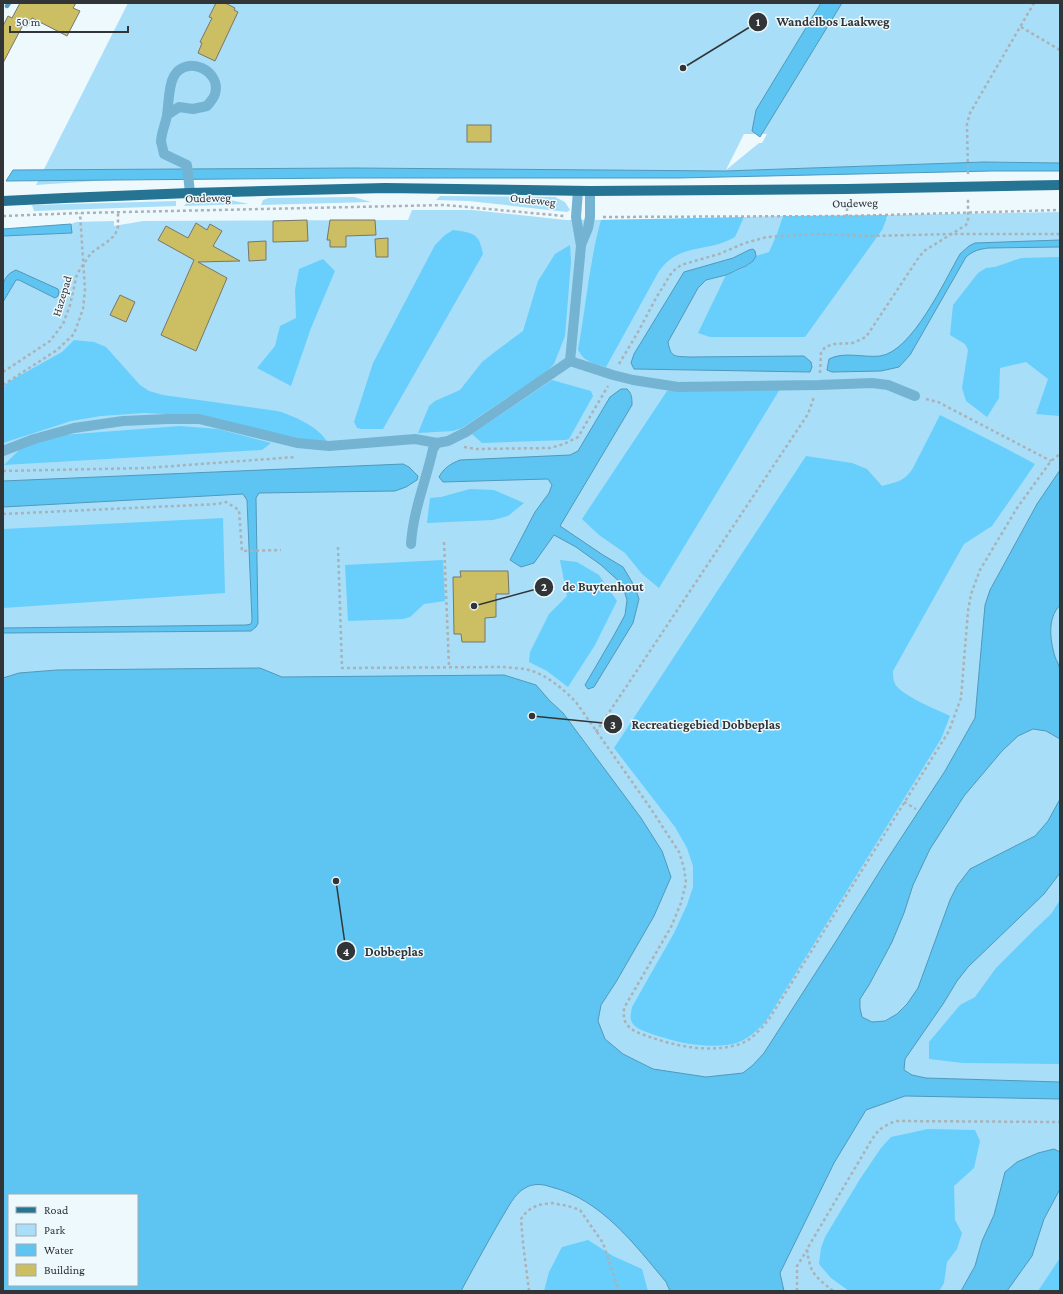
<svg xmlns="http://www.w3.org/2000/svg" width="1063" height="1294" viewBox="0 0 1063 1294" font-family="'Crimson Pro',serif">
<rect width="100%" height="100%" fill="#eef9fe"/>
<g fill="#a9def8" fill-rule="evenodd">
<path d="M128,3h932v160l-76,-1 -259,9 -370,-3 -139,1 -92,10 -88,6zM744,134h23l-5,9h-3l-33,27z"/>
<path d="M440,196l115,1 10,5 5,8 -3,2 -98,-11 -33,-1z"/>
<path d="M354,197l17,5 -110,3 2,-5 5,-2z"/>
<path d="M230,200l19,4 -65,2 4,-5z"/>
<path d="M176,201v5l-142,5 -2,-6z"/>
<path d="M412,210h60l94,10 177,-1 1,-2 39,-1 -1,3h105l1,-4 172,-3v1079h-1057v-1055l68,-3v-9l5,-2 38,-1v5l29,-5 265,-1zM9,1195h128v90h-128z"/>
</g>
<g fill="#68cefb">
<path d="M888,215l-6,15 -77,107h-95l-12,-4 28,-58c11,-4 25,-8 30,-19l13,-4 8,-18 6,-18z"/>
<path d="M744,217l-9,20c-27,16 -55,5 -76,34l-53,96c-14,-4 -21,-5 -28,-17 8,-43 11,-87 23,-130z"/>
<path d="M453,230c21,3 26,3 30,24l-100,175h-22l-4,-1 -3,-6 19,-59 62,-118 10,-10z"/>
<path d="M570,245l1,16 -6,75 -11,28 -7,7 -85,57 -9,3 -35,2 11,-27 6,-5 25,-11 22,-28 14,-11 27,-20 15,-50 17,-27z"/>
<path d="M1060,257v159l-24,-2 12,-35 -22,-17 -26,6 -1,30 -12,19 -21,-16 -4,-13 6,-38 -3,-6 -15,-9 3,-30 25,-32 8,-5 9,-1 26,-9z"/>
<path d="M323,259l12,12 -24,57 -20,58 -34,-18 18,-22 5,-20 16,-8 -1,-28 4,-21z"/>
<path d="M74,340l20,2 12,5 34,38 9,6 14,4 114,16c15,4 43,16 50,31l-26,-2 -115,-25 -42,-2 -43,3 -30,5 -68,22v-55l5,-6 54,-30z"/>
<path d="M552,380l39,11 2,5 -24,43 -3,1 -84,3 -10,-9z"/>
<path d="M780,389l-121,199 -17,-14 -17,-21 -26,-18 -17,-16 85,-128z"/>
<path d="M940,415l67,34 28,15 -43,62 -28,18 -71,127c0,4 0,9 2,13 7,12 41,25 55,32l-9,23 -175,282c-11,12 -22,22 -39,24 -26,3 -53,-3 -78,-12 -5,-2 -12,-4 -16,-9 -4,-5 -2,-11 -1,-17l42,-74 13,-28 6,-18v-21l-6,-18 -12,-21 -61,-79 192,-292 46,7 15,6 15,17c15,-4 23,-5 31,-18z"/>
<path d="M180,426l38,3 53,14 -9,7 -258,15 17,-17 41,-13z"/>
<path d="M470,489l24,1 30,13 -16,13 -15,4 -66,3 3,-25 11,-1z"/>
<path d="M223,518l2,75 -222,15v-79z"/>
<path d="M443,560l2,41 -21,3 -14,13 -7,2 -55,2 -3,-56z"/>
<path d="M560,560l17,2 22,13 18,26 -22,44 -27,42 -21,-16 -18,-9 1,-10 19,-38 18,-18z"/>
<path d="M1060,900v164l-97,-1 -34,-4v-17l31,-37 15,-8 21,-29 38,-38 17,-16z"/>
<path d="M928,1129l47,1 5,11 -6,27 -20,18 1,34 7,13 -5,16 -10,13 -3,21 -5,8h-90l-18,-13 -12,-14 2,-16 4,-11 35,-58 21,-31 10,-11z"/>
<path d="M588,1240l25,16 29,13 6,22h-104l5,-19 13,-25z"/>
<path d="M1060,1258v33h-22z"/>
</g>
<g fill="#5ec4f2" stroke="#5099ba" fill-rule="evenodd">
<path d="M821,3h21l-82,134 -8,-6 4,-21z"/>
<path d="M984,162l76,1v8h-68l-314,7h-333l-339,3 7,-11 342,-2 370,3z"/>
<path d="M71,224l1,9 -69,3v-7z"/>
<path d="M1060,240v7l-71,1c-10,1 -16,3 -23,9l-56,98 -11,12 -18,4 -49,1 -5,-2 2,-11c15,-8 35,-1 51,-3 32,-4 65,-76 80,-102l9,-8 6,-3z"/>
<path d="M753,249l2,2 1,5 -3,5 -7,5 -20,9 -20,5 -8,8 -30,54c3,16 6,14 21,15l115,-1 7,6 1,5 -2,5 -176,-3 -3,-6 3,-9 50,-82 49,-14 16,-8z"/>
<path d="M16,270l42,19 1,3 -1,4 -3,2 -36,-18h-3l-13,22c0,-14 -3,-25 13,-32z"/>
<path d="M621,389h6c5,5 5,9 5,16l-72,121 43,29 20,12 12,20 4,12 -6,24 -39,64 -6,2 -3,-4 28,-48 12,-22 2,-15 -5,-16 -21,-19 -25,-18 -22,-12 -20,28 -13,4 -11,-7 25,-48 14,-19 3,-8 -4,-6 -105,3 -4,-5c5,-9 11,-13 21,-17l110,-5 8,-4 32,-54z"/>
<path d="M403,464l6,3 9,9 -1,4 -11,7 -11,4 -136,2 -3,5 2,125 -2,4 -5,4 -248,2v-5l243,-3 5,-1 1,-4 -5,-120 -4,-6 -240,13v-26z"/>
<path d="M1060,470v135c-13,14 -10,34 -5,52 2,5 5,9 5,14 2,23 0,46 0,68l-14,-8 -13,-2 -15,7 -16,15 -38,45 -34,53 -17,36 -9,28 -12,29 -23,43 -9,14v9l2,9 10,5 13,-1 12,-7 10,-10 11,-16 32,-88 7,-14 13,-17 65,-33 13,-15 12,-22v74l-16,21 -76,73 -11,14 -14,23 -38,55 -1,11 8,5 14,3 134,4v17l-155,-3 -39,14 -32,53 -54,110 4,18h-114l-4,-9c-31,-37 -65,-83 -115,-95 -8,-3 -18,-4 -26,1 -11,6 -17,20 -24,31 -14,24 -27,48 -40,72h-458v-613l16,-5 38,-3 203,-2 22,9 222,-2 32,10 14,16 13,12 78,105 21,33 9,26 -17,39 -38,66 -15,23 -3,16 7,18 18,15 30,15 53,8 37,-4 10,-8 11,-12 74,-115 50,-80 57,-87 30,-53 10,-113 5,-15 47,-86zM9,1195h128v90h-128z"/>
<path d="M1054,1149l6,3v37l-16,30 -12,37 -25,35h-46l14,-25 7,-25 12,-26 11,-43 12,-10 21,-9z"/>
</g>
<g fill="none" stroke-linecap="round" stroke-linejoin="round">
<path stroke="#5099ba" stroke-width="4.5" d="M7,6l2,-3"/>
</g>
<g fill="#ccbe62" stroke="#77766d">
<path d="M20,3h56l-3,5 7,3 -13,25 -35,-18 -5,9 -4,-2 -20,38v-37l5,-10 4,2z"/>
<path d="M216,3h9l10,5 -1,2 4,2 -23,49 -17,-8 4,-10 -2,-1 12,-24 -3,-1z"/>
<rect x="467" y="125" width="24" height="17"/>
<path d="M307,220l1,21 -35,1v-21z"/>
<path d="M330,220h45l1,15 -30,1v11h-16v-7h-3z"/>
<path d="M196,223l11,7 3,-6 12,7 -9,15 27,15 -42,1 29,16 -31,73 -35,-16 33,-75 -36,-20 8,-14 22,12z"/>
<path d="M388,238v19h-12l-1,-18z"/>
<path d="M266,241v19l-17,1 -1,-19z"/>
<path d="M120,295l15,7 -9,20 -16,-7z"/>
<path d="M460,571h48l1,23h-13v23l-11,1v24h-23l-1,-8h-7l-1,-57h8z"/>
</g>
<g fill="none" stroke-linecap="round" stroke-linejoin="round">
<g stroke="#a9b2b6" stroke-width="2.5" stroke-dasharray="3 3" stroke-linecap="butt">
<path d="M1021,27l39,23"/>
<path d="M968,174l-1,-50 3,-11 64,-110"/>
<path d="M847,202v14"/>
<path d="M3,216l77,-3 365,-8 119,11"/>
<path d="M603,217l244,-1 213,-6"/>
<path d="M619,364l19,-32 18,-34 16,-26 9,-7 38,-11 26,-11 22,-6 47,-3 57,2 81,-2h108"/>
<path d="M3,372l47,-31 13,-17 7,-19 7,-31 14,-21 16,-11 8,-7 3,-8v-14"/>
<path d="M820,373l1,-20 4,-6 9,-3 19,-1 13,-6 53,-80 5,-6 42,-26 2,-4v-22"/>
<path d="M3,385l54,-35 17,-16 9,-25 2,-20 -5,-76"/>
<path d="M926,399l12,3 113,59"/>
<path d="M464,447l12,2 74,-1 14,-4 14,-7 30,-51"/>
<path d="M3,471l143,-3 150,-11"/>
<path d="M3,514l215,-10 8,-2 13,8 3,41 39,-1"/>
<path d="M444,542l5,125"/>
<path d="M338,547l4,121 162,-1c8,1 17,1 25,3 18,5 34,19 47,32l73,104 30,46 5,16 2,15 -5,20 -10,24 -47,81c0,6 -1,10 2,15 5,8 13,10 21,13 28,10 60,17 90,9 14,-4 23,-15 32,-26l180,-288 12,-33 7,-87 3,-17 9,-24 37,-62 34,-47 9,-7"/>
<path d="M596,732l212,-318 6,-17"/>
<path d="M904,802l12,7"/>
<path d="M529,1291l-6,-48 -2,-24 6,-8 11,-6 14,-2 16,3 12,4 23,33 16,48"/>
<path d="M797,1291v-25l10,-16"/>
<path d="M833,1291c-18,-15 -23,-17 -26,-42l61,-103c8,-14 12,-19 28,-25l164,1"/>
</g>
<g stroke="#74b4d2" stroke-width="10">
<path d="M167,115l12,-8 14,2 14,-3c3,-4 7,-8 8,-12 7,-23 -28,-40 -41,-18 -6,11 -5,27 -7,39 -1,8 -6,18 -6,27 1,3 2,8 3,12l23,11 3,28"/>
<path d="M581,245l7,-17 2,-11v-26"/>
<path d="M570,361l43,14 20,5 45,7 141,-2 53,-2 16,2 27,11"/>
<path d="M3,451l31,-12 40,-11 49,-7 44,-2h32l98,24 32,3 86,-7 22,4 11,-2 18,-9 104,-71 11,-115 -5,-29 2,-26"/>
<path d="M411,544c2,-33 15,-63 22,-95l4,-6"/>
</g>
<path stroke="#267494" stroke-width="10" d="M3,201l62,-3 125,-5 195,-5 205,3 256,-2 214,-4"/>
</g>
<g text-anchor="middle" stroke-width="3" stroke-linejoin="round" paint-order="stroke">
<g font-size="12" fill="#313537" stroke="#eef9fe">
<text transform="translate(208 198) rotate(-1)" y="4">Oudeweg</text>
<text transform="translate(533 200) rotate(6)" y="4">Oudeweg</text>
<text transform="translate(855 203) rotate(-1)" y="4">Oudeweg</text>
<text transform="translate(62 296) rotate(-73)" y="4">Hazepad</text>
</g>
</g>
<path fill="none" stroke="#313537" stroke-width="1.5" d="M683 68L758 22M474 606L544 587M532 716L613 724M336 881L346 951"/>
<g fill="#313537" stroke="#eef9fe" stroke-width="1.5">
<circle cx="683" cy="68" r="4"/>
<circle cx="474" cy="606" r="4"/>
<circle cx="532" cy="716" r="4"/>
<circle cx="336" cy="881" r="4"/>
<circle cx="758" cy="22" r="10"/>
<circle cx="544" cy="587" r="10"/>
<circle cx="613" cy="724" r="10"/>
<circle cx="346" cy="951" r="10"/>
</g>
<g font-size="12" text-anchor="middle" font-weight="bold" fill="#fff">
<text x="758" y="26">1</text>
<text x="544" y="591">2</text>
<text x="613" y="729">3</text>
<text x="346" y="956">4</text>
</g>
<g font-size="13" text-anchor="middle" font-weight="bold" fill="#313537" stroke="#eef9fe" stroke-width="3" stroke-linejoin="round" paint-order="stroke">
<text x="833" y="26">Wandelbos Laakweg</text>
<text x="603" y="591">de Buytenhout</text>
<text x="706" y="729">Recreatiegebied Dobbeplas</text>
<text x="394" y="956">Dobbeplas</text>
</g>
<rect width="1063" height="1294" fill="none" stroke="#313537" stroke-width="8"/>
<rect x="8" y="1194" width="130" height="92" fill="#eef9fe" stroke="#a2abae"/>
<rect x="16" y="1207" width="20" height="6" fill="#267494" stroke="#a2abae"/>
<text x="44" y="1214" font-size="12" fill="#313537">Road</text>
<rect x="16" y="1224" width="20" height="12" fill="#a9def8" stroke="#a2abae"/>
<text x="44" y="1234" font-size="12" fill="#313537">Park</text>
<rect x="16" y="1244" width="20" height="12" fill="#5ec4f2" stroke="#a2abae"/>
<text x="44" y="1254" font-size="12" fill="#313537">Water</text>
<rect x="16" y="1264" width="20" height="12" fill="#ccbe62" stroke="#a2abae"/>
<text x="44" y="1274" font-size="12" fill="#313537">Building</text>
<path d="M10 26v6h118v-6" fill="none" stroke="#313537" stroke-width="2"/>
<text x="16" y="26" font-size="12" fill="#313537" stroke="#eef9fe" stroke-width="3" paint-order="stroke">50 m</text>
</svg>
